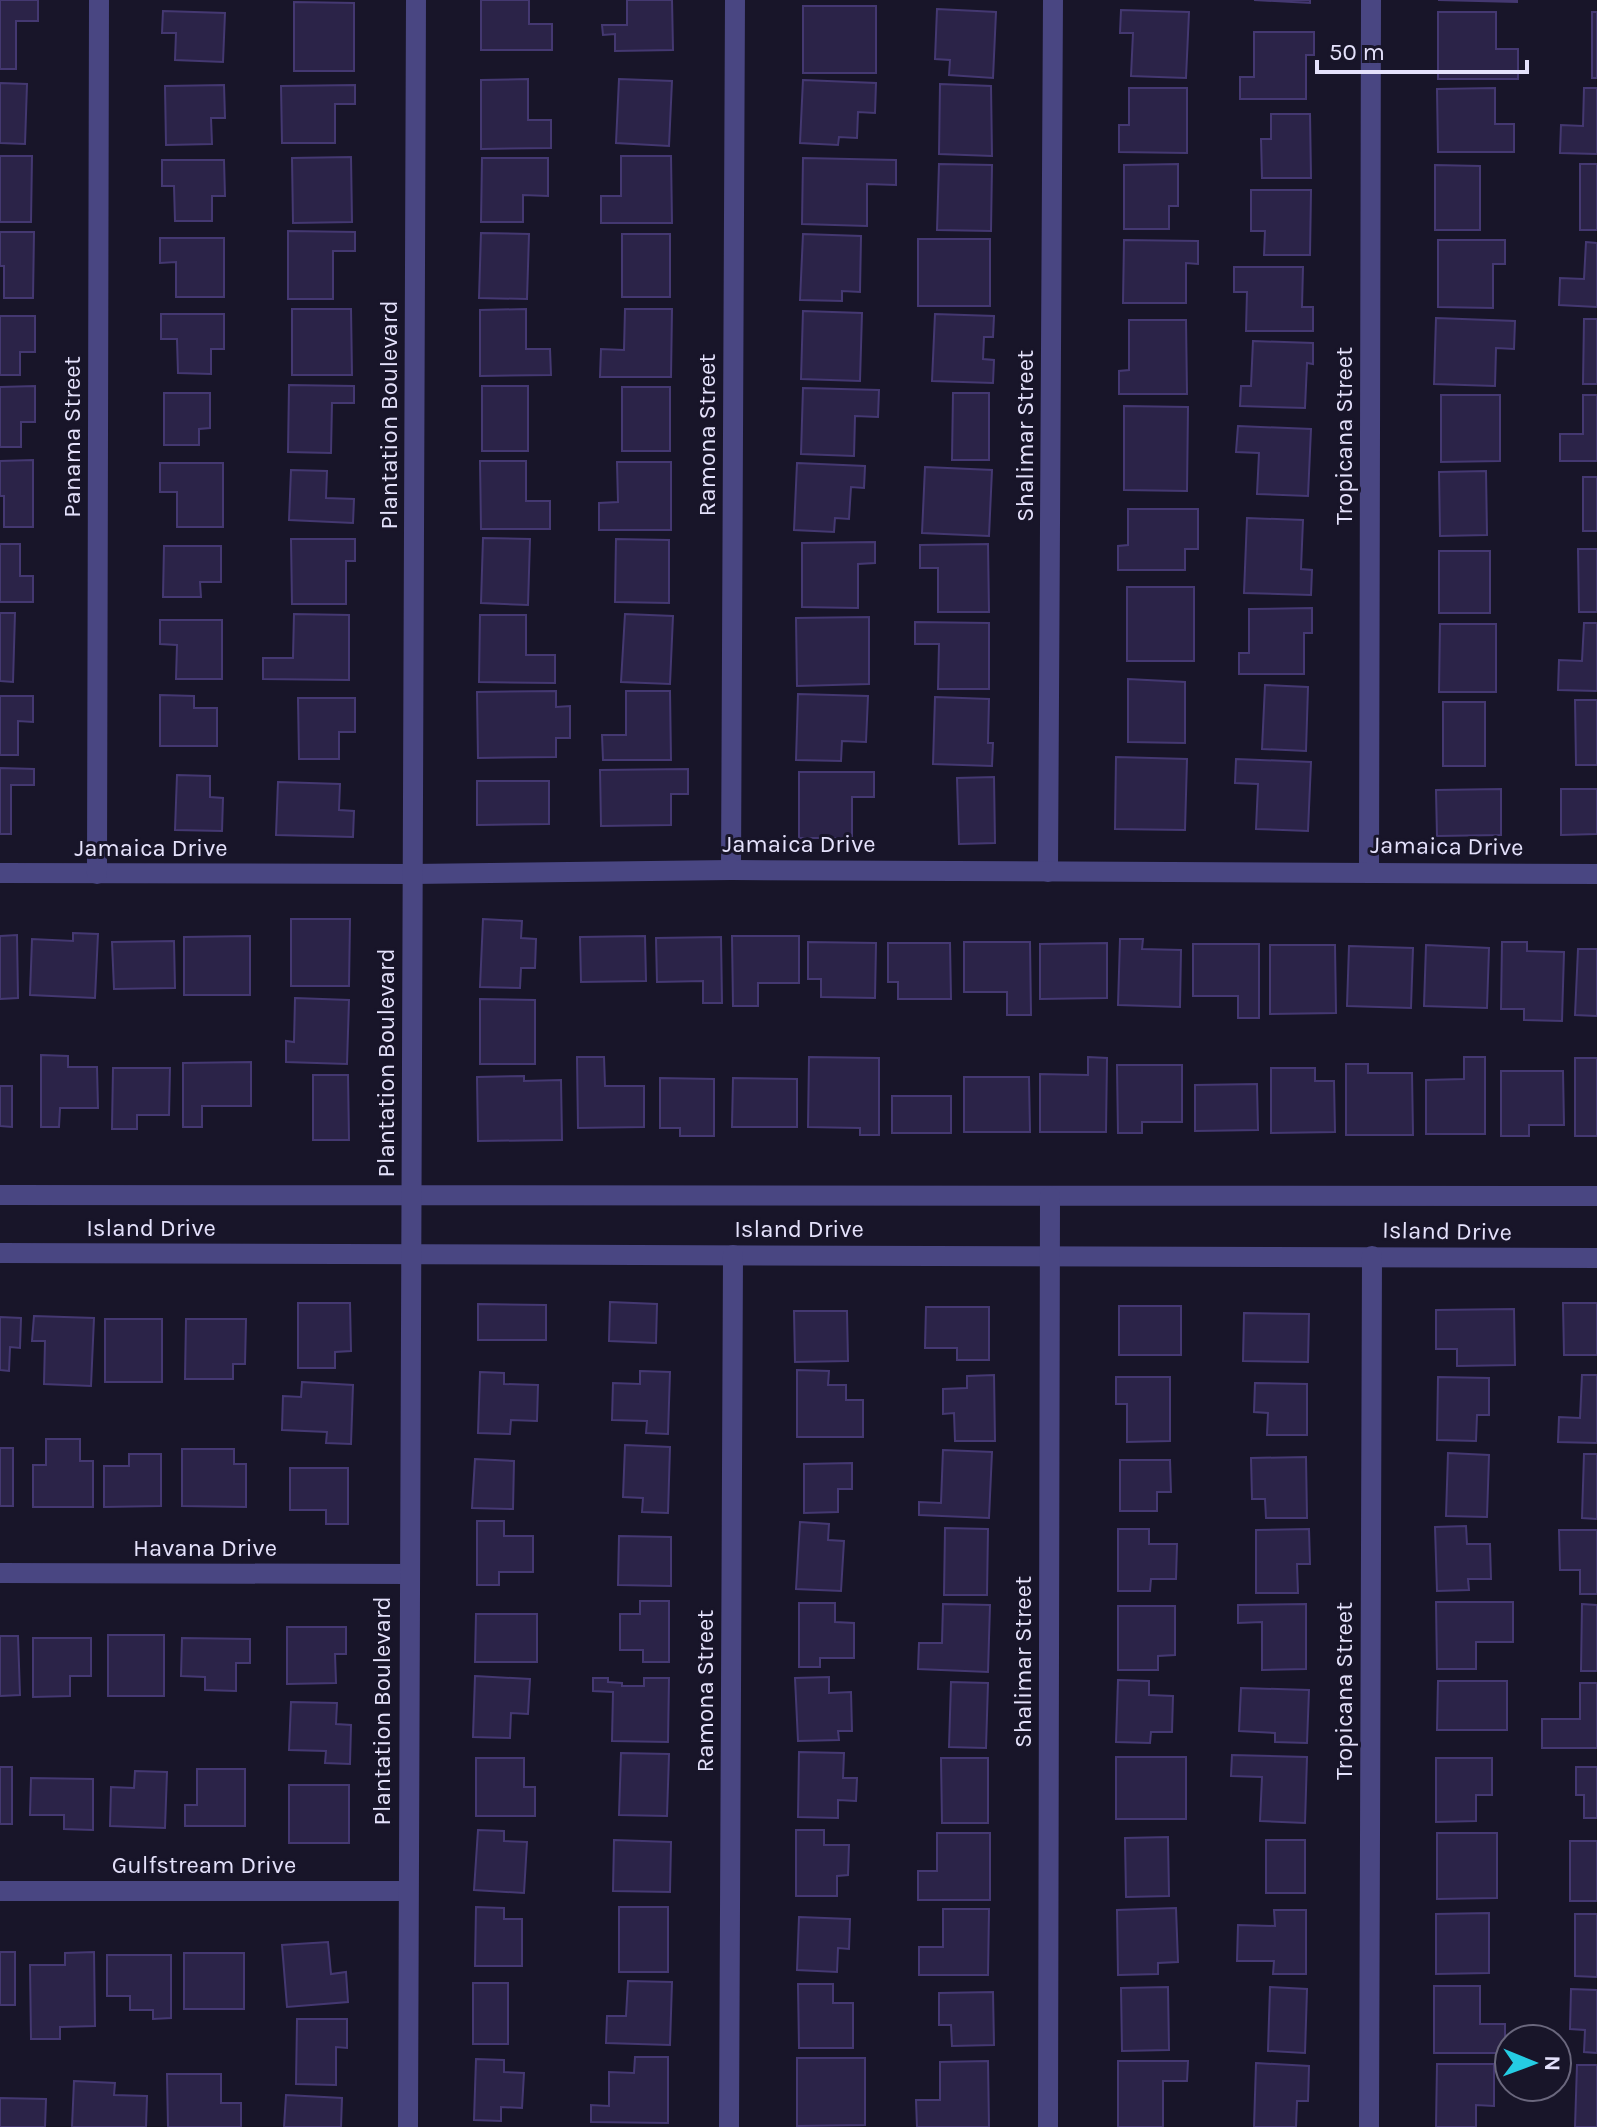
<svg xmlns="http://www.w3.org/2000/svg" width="1597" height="2127" viewBox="0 0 1597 2127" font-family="Karla,sans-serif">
<rect width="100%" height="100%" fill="#181529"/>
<g fill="#2b2348" stroke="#443871" stroke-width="2">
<path d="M0,0h38v21h-22v48h-16z"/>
<path d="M481,0h48v24h23v26h-71z"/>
<path d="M627,0h45l1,50 -58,1v-17l-12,1 -1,-10h25z"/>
<path d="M1254,0h56v3z"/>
<path d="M1438,0h79v2z"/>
<path d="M294,2l60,1v68h-60z"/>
<rect x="803" y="6" width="73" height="67"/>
<path d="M937,9l59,3 -3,66 -44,-3 1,-15 -15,-1z"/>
<path d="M1121,10l68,2 -3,66 -55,-2 2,-43h-13z"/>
<path d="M163,11l62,2 -2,49 -48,-2 1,-27h-14z"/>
<path d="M1438,12h58v37h22v30h-80z"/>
<rect x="1592" y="12" width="5" height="66"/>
<path d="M1254,32h60v23h-8v44h-66v-22h14z"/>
<path d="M528,79v41h23v28l-70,1v-69z"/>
<path d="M619,79l53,2 -3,65 -53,-3z"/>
<path d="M803,80l73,3 -1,30 -17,-1 -1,26 -18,-1 -1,8 -38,-2z"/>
<path d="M0,83l27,1 -2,60 -25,-1z"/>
<path d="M940,84l51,2 1,70 -53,-2z"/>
<path d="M224,85l1,33h-14l1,26 -46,1 -1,-59z"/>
<path d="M355,85v19h-20v39h-53l-1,-57z"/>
<path d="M1129,88h58v65l-68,-1v-27h10z"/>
<path d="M1495,88v36h19v28h-76l-1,-63z"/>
<path d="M1584,88h13v66l-37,-1 1,-28 22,1z"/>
<path d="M1271,114h39l1,64h-49l-1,-39h10z"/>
<path d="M0,156h32l-1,66h-31z"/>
<path d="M621,156h50l1,67h-71v-27h20z"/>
<path d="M351,157l1,65 -59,1 -1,-65z"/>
<path d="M482,158h66v38l-25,-1v27h-42z"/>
<path d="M803,158l93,2v25l-29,-1v42l-65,-2z"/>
<path d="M162,160h62l1,36h-13v25h-37l-1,-35h-12z"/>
<path d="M939,164l53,1 -1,66 -54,-1z"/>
<path d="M1178,164v42h-9v23h-45v-64z"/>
<rect x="1580" y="164" width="17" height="66"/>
<path d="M1435,165l45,1v64h-45z"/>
<path d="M1251,190h60l-1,65h-46l1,-24h-14z"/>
<path d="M288,231l67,1v19h-22v48h-45z"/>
<path d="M0,232h34l-1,66h-29v-32h-4z"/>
<path d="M481,233l48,1 -2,65 -48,-1z"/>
<rect x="622" y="234" width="48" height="63"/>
<path d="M803,234l58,2 -1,56 -18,-1v10l-42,-1z"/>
<path d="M160,238h64v59h-48v-35l-16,1z"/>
<rect x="918" y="239" width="72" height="67"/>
<path d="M1124,240l74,1v23l-12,-1v40h-63z"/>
<path d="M1438,240h67v24h-12v44l-55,-1z"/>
<path d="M1586,242l11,1v64l-38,-2 1,-27 24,1z"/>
<path d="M1234,267h69l-1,40h11v24h-67l1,-39h-13z"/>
<path d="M292,309h59l1,66h-60z"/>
<path d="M526,309v40h24l1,26 -71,1v-66z"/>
<path d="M625,309h47l-1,68h-71l1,-28 23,1z"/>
<path d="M803,311l59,2 -2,68 -59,-2z"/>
<path d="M161,314h63v35h-13v25l-33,-1 -1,-34h-16z"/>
<path d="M935,314l59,2 -1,21h-9l-1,22 11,1 -1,23 -61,-2z"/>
<path d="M0,316h35v36h-15v23h-20z"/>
<path d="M1436,318l79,3 -1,28 -18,-1 -1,38 -61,-2z"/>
<path d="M1584,319h13v65h-14z"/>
<path d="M1129,320h57l1,74h-68v-23l10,-1z"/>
<path d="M1253,341l60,2v21l-6,-1 -2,45 -65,-2 1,-20h10z"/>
<path d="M289,385l65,1v17h-22l-1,50 -43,-1z"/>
<path d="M35,386v36h-14v25h-21v-60z"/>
<rect x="482" y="386" width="46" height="65"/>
<rect x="622" y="387" width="48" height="64"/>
<path d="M803,388l76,2 -1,27 -23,-1 -1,40 -53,-2z"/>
<path d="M164,393h46v35l-11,1v16h-35z"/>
<path d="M953,393h36v67h-37z"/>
<path d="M1441,395h59v66l-59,1z"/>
<path d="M1583,395h14v66h-37v-27h23z"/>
<path d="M1124,406l64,1 -1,84 -63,-1z"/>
<path d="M1238,426l73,3 -3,67 -51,-2 2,-41 -23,-1z"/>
<path d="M33,460v67h-29v-31h-4v-35z"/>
<path d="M480,461h46v40h24v28h-69z"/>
<path d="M617,462h54v68h-72v-27l19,-1z"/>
<path d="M160,463h63v64h-46v-35h-17z"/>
<path d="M797,463l68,3 -1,22 -13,-1 -2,32 -14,-1 -1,14 -40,-2z"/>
<path d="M925,467l67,3 -3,66 -67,-3z"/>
<path d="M291,470l36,1 -1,27 28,1 -1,24 -64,-3z"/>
<path d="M1486,471l1,64 -47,1 -1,-64z"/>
<rect x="1583" y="477" width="14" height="54"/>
<path d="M1128,509h70v40h-13v21h-67v-24l10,-1z"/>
<path d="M1247,518l56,2 -2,49 11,1 -1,25 -67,-2z"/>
<path d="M483,538l47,1 -2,66 -47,-2z"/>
<path d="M291,539h64v22h-9v43h-54z"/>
<path d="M616,539l53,1v63l-54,-1z"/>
<path d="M875,542v21l-17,1v44l-56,-1v-64z"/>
<path d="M0,544h20v32h13v26h-33z"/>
<path d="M988,544l1,68h-51v-44h-18v-23z"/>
<path d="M164,546h57v36h-21l1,15h-38z"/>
<path d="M1578,549h19v63h-18z"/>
<rect x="1439" y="551" width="51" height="62"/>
<rect x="1127" y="587" width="67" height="74"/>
<path d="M1312,608v25h-8v41h-65v-21h10v-44z"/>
<path d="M0,613h15l-2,69 -13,-1z"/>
<path d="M294,614l55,1v65l-86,-1v-21h30z"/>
<path d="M625,614l48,2 -3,68 -49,-2z"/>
<path d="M480,615h46v40h29v28l-76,-1z"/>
<path d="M869,617v67l-72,2 -1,-68z"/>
<path d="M160,620h62v59h-46l1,-34 -17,-1z"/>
<path d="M915,622l74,1v66h-51l1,-45h-24z"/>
<path d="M1584,623h13v68l-39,-1 1,-30 23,1z"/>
<path d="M1440,624h56v68h-57z"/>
<path d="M1128,679l57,3v61l-57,-1z"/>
<path d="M1265,685l43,2 -2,64 -44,-2z"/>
<path d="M556,691v16l14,-1v32h-14v19l-78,1 -1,-66z"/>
<path d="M626,691h44l1,69h-68l-1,-25h24z"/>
<path d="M798,694l70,2 -2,46 -24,-1 -1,20 -45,-1z"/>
<path d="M160,695l34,1v12h23v38h-57z"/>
<path d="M0,696h33v26l-15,-1v34h-18z"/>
<path d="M935,697l54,2 -1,44h5l-1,23 -59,-2z"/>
<path d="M298,698h57v34h-16v27h-40z"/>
<path d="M1575,700h22v65h-21z"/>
<rect x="1443" y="702" width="42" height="64"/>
<path d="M1116,757l71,2 -2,71 -70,-1z"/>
<path d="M1236,759l75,3 -3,69 -52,-2 2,-45 -23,-1z"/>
<path d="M0,768l34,1v16h-23v49h-11z"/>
<path d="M688,769v25h-17v31l-70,1 -1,-56z"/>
<path d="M799,772h75v25h-22v41h-53z"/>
<path d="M177,775l33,1v21l13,1 -1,33 -47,-1z"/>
<path d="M994,777l1,66 -36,1 -2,-66z"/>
<path d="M477,781h72v43l-72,1z"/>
<path d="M278,782l62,2 -1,26 15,1 -1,26 -77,-2z"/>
<path d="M1501,789v46l-64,1 -1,-46z"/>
<path d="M1561,789h36v45l-36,1z"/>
<path d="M291,919h59l-1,67h-58z"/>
<path d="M483,919l39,2 -1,17 15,1 -1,29h-14l-1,20 -40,-1z"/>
<path d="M73,933l25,1 -3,64 -65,-3 2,-56 41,2z"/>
<path d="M17,935l1,63 -18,1v-63z"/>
<path d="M250,936v59h-66v-58z"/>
<path d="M645,936l1,45 -65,1 -1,-45z"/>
<path d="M732,936h67v47h-41v23h-25z"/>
<path d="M721,937l1,66h-19v-22l-46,1 -1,-44z"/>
<path d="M1120,939h23l-1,10 39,1 -1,57 -62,-2z"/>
<path d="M174,941l1,47 -61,1 -2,-47z"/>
<path d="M808,942l68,1 -1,55 -54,-1v-18h-13z"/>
<path d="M964,942h66l1,73h-24v-23h-43z"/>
<path d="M1502,942h25v9l37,1 -2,69 -38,-1v-11h-23z"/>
<path d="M888,943h62l1,56h-53v-17h-10z"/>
<path d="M1107,943v55l-67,1v-55z"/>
<path d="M1193,944h66v74h-21v-22h-45z"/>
<path d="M1270,945h65l1,68 -66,1z"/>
<path d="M1426,945l63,3 -2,60 -63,-2z"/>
<path d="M1349,946l64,2 -2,60 -64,-2z"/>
<path d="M1578,949h19v67l-22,-1z"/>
<path d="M295,998l54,2 -2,64 -61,-2v-21l8,1z"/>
<path d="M480,999l55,1v64h-55z"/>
<path d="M41,1055l27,1v11h29l1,41h-38l-1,19h-18z"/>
<path d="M577,1057h27l1,29h39v41l-66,1z"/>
<path d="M809,1057l70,1v77h-19v-7l-52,-1z"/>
<path d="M1088,1057l19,1 -1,74h-66v-58l48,1z"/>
<path d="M1464,1057h21v77h-59v-54l38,-1z"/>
<rect x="1575" y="1058" width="22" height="78"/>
<path d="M251,1062v44h-49v21h-19v-64z"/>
<path d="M1346,1064h22v9h44l1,62h-67z"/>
<path d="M1117,1065h65v57h-40v11h-24z"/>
<path d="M113,1068h57l-1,47h-32v14h-25z"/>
<path d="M1271,1068h44v13h19l1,51 -64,1z"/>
<path d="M1501,1071h62l1,54h-35v11h-28z"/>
<path d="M313,1075h35l1,65h-36z"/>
<path d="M524,1076v5l37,-1 1,60 -84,1 -1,-64z"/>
<path d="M964,1077h65l1,55h-66z"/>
<path d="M660,1078l54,1v57h-34v-8h-20z"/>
<path d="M733,1078l64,1v48h-65z"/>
<path d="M1257,1084l1,46 -63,1v-46z"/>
<path d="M0,1086h12v41l-12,-1z"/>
<rect x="892" y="1096" width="59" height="37"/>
<path d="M610,1302l47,2 -1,39 -47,-2z"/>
<path d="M298,1303h52l1,48 -16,1v16h-37z"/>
<path d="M1563,1303h34v52h-33z"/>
<path d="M478,1304l68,1v35h-68z"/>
<rect x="1119" y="1306" width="62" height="49"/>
<path d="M926,1307h63v53h-32v-12h-32z"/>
<path d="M1514,1309l1,56 -58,1v-17h-21v-39z"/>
<path d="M794,1311h53l1,50 -53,1z"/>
<path d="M1244,1313l65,1 -1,48 -65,-1z"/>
<path d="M34,1316l60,2 -3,68 -47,-2 1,-43h-13z"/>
<path d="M0,1317l21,1 -1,30 -10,-1 -1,24 -9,-1z"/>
<rect x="105" y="1319" width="57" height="63"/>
<path d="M186,1319h60l-1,45h-12v15h-48z"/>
<path d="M797,1370l32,1 -1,14h18v15h17v37h-66z"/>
<path d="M640,1371l30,1 -2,62 -22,-1 1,-12 -35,-1 1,-37 27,1z"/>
<path d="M480,1372l24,1v11l34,1 -1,36 -26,-1 -1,14 -32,-1z"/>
<path d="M994,1375l1,66h-40l-1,-28 -11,1v-25l24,-1v-12z"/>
<path d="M1582,1375h15v68l-39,-1 1,-25 21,1z"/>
<path d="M1116,1377h54v64l-43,1v-38h-11z"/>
<path d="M1438,1377l51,1v37h-12l-1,26 -39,-1z"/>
<path d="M302,1382l51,3 -2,59 -25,-1 1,-11 -45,-2 1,-34 18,1z"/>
<path d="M1255,1383l52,1v51h-40l1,-22 -14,-1z"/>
<path d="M46,1439h34v22h13v46h-60v-42h13z"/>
<path d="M625,1445l45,2 -2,66 -26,-1 1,-14 -20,-1z"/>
<rect x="0" y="1448" width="13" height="58"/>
<path d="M182,1449h52v15h12v43l-64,-1z"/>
<path d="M943,1450l49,2 -3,66 -70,-3v-13l22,1z"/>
<path d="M1448,1453l41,2 -2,62 -41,-1z"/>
<path d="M129,1454h32v52l-57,1v-41h25z"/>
<path d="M1584,1454h13v65l-15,-1z"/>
<path d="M1306,1457l1,61h-41l-1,-19h-13l-1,-41z"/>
<path d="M475,1459l39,2 -1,48 -41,-1z"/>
<path d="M1120,1460h50l1,32h-14v19h-37z"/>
<path d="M852,1463v26h-14v23l-34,1v-49z"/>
<path d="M290,1468h58v56h-22v-14h-36z"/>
<path d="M477,1521h27v15h29v36h-34v13h-22z"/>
<path d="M800,1522l29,2 -1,16 16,1 -3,50 -45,-2z"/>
<path d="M1466,1526l1,18h23l1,35h-23l1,11 -32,1 -2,-64z"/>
<path d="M945,1528l43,1 -1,66h-43z"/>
<path d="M1118,1529h31v15h28l-1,35h-25l-1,12h-32z"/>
<path d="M1309,1529l1,35h-13l1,29h-42v-63z"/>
<path d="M1559,1530h38v64h-17v-24h-20z"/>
<path d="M619,1536l52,1v49l-53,-1z"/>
<path d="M640,1601h29v61h-26v-12h-23v-36h20z"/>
<path d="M1436,1602h77v40h-37v27h-39z"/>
<path d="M799,1603h36v19l19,1v35h-34v9h-21z"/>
<path d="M943,1604l47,1 -2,67 -70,-3 1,-26h23z"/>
<path d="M1306,1604v65l-44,1v-48l-24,1v-18z"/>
<path d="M1582,1604l15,1v66h-16z"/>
<path d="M1118,1606h57v49l-17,1v14h-40z"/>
<path d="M476,1614h61v48h-62z"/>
<path d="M287,1627h59v27h-11l1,29 -49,1z"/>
<rect x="108" y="1635" width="56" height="61"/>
<path d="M0,1636h18l2,59 -20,1z"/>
<path d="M33,1638h58v38h-21v20l-37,1z"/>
<path d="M182,1638l68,1v24h-14v28l-31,-1v-13l-24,-1z"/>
<path d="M475,1676l55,3 -2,35 -17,-1 -1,25 -37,-1z"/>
<path d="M829,1677v16l22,-1 1,39h-14l1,9 -41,1 -3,-63z"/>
<path d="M593,1678h15v4l14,1v3h22v-8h25l-1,64 -56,-1 1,-49 -20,-1z"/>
<path d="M1118,1680l31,1v14l24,1 -1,36h-21l-1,11 -34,-1z"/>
<path d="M1438,1681h69v49h-70z"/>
<path d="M951,1682l37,1 -2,65 -37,-1z"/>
<path d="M1580,1683h17v65h-55v-29h38z"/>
<path d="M1241,1688l68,2 -2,53 -32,-1v-9l-36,-2z"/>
<path d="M291,1702l46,1 -1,21 15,1 -1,39 -25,-1 1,-12 -37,-1z"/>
<path d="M799,1752l45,1 -1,25h14l-1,23 -18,-1v18l-40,-1z"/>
<path d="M621,1753l48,1 -2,62 -48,-1z"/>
<path d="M1232,1755l75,2 -2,66 -45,-2 2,-44 -31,-1z"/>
<rect x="1116" y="1757" width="70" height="62"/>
<path d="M476,1758h48v29h11v29h-59z"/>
<path d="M941,1758h47v65h-46z"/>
<path d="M1436,1758h56v37h-16v26l-40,1z"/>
<rect x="0" y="1767" width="12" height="57"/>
<path d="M1576,1767h21v51h-13v-23h-8z"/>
<path d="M197,1769h48v57h-60v-21h12z"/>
<path d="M135,1771l32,1 -2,56 -55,-2 1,-39 23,1z"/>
<path d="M31,1778l62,1v51l-29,-1v-14h-34z"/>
<rect x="289" y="1785" width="60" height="58"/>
<path d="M478,1830l26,1v10l23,1 -3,51 -50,-3z"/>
<path d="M796,1830h28v15h25l-1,30 -11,1v20h-41z"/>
<path d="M937,1833h53v67h-72v-29h19z"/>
<path d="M1437,1833h60v65l-60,1z"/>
<path d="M1168,1837l1,59 -43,1 -1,-59z"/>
<path d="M614,1840l57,2 -1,50 -57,-1z"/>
<rect x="1266" y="1840" width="39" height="53"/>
<rect x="1570" y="1841" width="27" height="60"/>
<path d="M476,1907l28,1v11h18v47h-47z"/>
<rect x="619" y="1907" width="49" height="65"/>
<path d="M1176,1908l2,54 -20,1v11l-40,1 -1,-65z"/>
<path d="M943,1909h46l-1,66h-69v-28h24z"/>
<path d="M1274,1910h32v64h-33l1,-13h-37l1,-36 37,1z"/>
<path d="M1489,1913v60l-53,1v-60z"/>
<path d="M1575,1914h22v63l-22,-1z"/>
<path d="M799,1917l51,2 -1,30 -11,-1 -1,24 -40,-2z"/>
<path d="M328,1942l3,32 15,-2 2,30 -61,5 -5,-62z"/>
<rect x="0" y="1952" width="15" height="53"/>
<path d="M94,1952l1,74 -35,1v12h-29l-1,-74h35v-12z"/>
<rect x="184" y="1953" width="60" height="56"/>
<path d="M107,1955h64v63l-18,1v-9h-23v-14h-23z"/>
<path d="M628,1981l44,1 -2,63 -64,-2 1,-27h19z"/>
<rect x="473" y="1983" width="35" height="61"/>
<path d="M798,1984h35v19h20v45h-54z"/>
<path d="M1434,1986h46v38h25v29h-71z"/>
<path d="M1168,1987l1,63 -47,1 -1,-63z"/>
<path d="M1270,1987l37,2 -2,64 -37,-2z"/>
<path d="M1571,1989l26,1v63l-13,-1 1,-22 -15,-1z"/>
<path d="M993,1992l1,53 -42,1 -1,-21h-12v-32z"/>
<path d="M297,2019h50v29l-11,-1v38l-40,-1z"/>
<path d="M635,2057h33v66l-77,-1v-17l18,1v-34l25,1z"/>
<path d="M797,2058h68v67l-68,1z"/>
<path d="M476,2059l28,1v12l20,1 -2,35 -21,-1v14l-27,-1z"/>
<path d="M988,2061l1,66h-72l-1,-27h24v-38z"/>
<path d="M1118,2061h70l-1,20h-24v46h-45z"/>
<path d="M1256,2063l53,3 -1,35h-11l-1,26h-42z"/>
<path d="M1437,2064h57v42l-18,-1v22h-40z"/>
<path d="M1577,2065h20v62h-22z"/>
<path d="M167,2074h54v29h20v24h-73z"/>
<path d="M74,2081l41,2 -1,12 33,1 -1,31h-74z"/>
<path d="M286,2095l56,3 -1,29h-57z"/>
<path d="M0,2098l46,1 -1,28h-45z"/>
</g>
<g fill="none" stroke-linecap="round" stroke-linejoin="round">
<g stroke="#494682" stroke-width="20">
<path d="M731,870l4,-870"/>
<path d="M1369,871l2,-871"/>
<path d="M1048,872l5,-872"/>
<path d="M0,873l413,1 318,-4 866,4"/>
<path d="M97,874l2,-874"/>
<path d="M0,1195l1597,1"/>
<path d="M0,1253l1597,5"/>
<path d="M0,1573l409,1"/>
<path d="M0,1891h408"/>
<path d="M408,2127l8,-2127"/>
<path d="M729,2127l4,-872"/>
<path d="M1048,2127l2,-931"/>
<path d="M1369,2127l3,-871"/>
</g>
</g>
<g text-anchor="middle" stroke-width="6" stroke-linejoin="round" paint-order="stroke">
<g font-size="24" fill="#e4e1fb" stroke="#181529">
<text transform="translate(389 415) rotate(-90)" y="8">Plantation Boulevard</text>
<text transform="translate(707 435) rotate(-90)" y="8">Ramona Street</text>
<text transform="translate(1025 436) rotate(-90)" y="8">Shalimar Street</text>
<text transform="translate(1344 436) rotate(-90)" y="8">Tropicana Street</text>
<text transform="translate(72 437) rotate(-90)" y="8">Panama Street</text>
<text x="799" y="852">Jamaica Drive</text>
<text transform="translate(1447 846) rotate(1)" y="8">Jamaica Drive</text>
<text x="151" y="856">Jamaica Drive</text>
<text transform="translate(386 1063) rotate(-90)" y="8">Plantation Boulevard</text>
<text x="151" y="1236">Island Drive</text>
<text x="799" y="1237">Island Drive</text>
<text transform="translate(1447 1231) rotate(1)" y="8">Island Drive</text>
<text x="205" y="1556">Havana Drive</text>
<text transform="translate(1023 1662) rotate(-90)" y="8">Shalimar Street</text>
<text transform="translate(705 1691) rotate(-90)" y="8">Ramona Street</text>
<text transform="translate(1344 1691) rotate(-90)" y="8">Tropicana Street</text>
<text transform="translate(382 1711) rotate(-90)" y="8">Plantation Boulevard</text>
<text x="204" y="1873">Gulfstream Drive</text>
</g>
</g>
<g transform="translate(1533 2063) rotate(91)"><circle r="38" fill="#181529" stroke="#6a677d" stroke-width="2"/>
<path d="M0-6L14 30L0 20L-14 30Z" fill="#25cce3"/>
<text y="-12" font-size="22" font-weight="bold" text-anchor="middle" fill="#e4e1fb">N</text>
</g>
<path d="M1317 60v12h210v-12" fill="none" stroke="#e4e1fb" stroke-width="4"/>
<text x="1329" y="60" font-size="24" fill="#e4e1fb" stroke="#181529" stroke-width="6" paint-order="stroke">50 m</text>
</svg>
